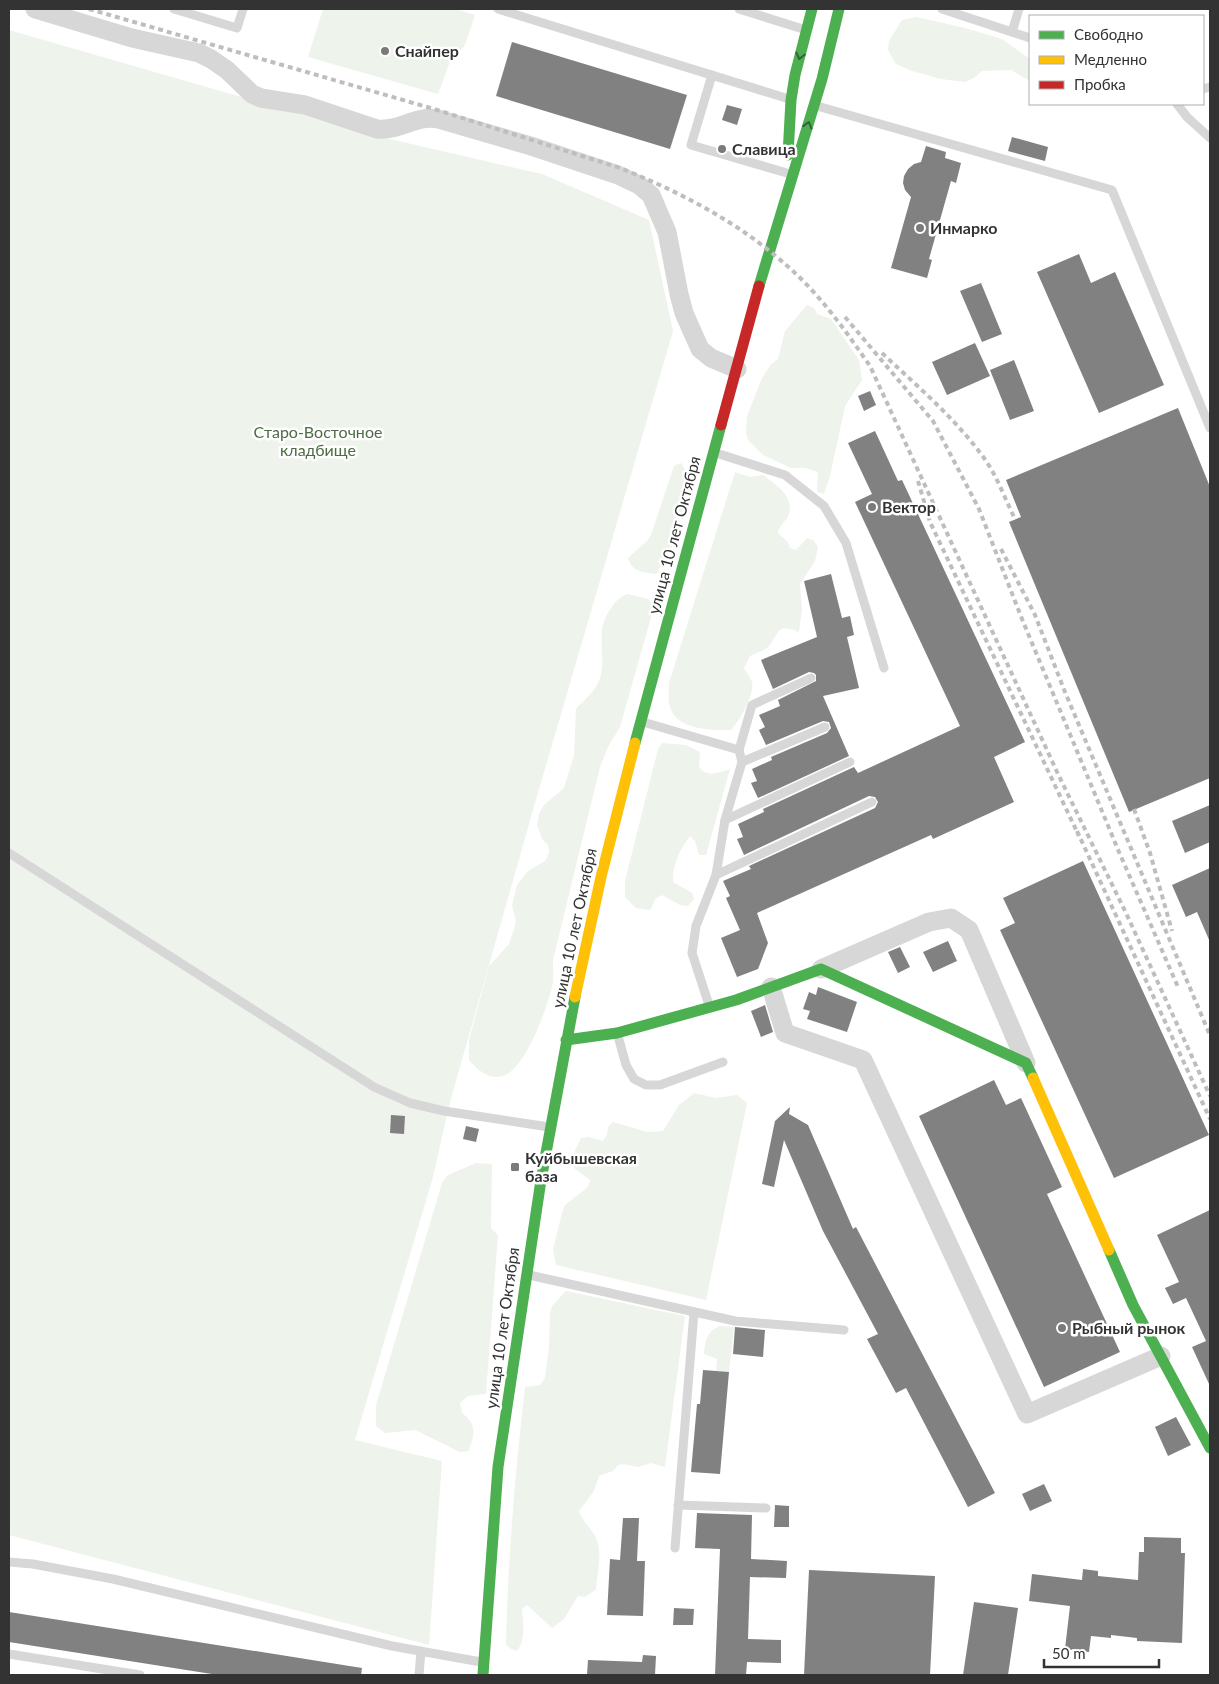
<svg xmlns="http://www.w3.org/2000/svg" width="1219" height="1684" viewBox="0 0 1219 1684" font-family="Lato,sans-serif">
<rect width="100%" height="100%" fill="#fff"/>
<g fill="#eef3ec">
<path d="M323,9h133l19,6 -10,30 -16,19 -11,30 -130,-37z"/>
<path d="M917,17l48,11 37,11 28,20v22l-19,-11 -29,1 -8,7 -9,4 -24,-3 -29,-8 -16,-7 -8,-14 1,-9 13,-21z"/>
<path d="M9,30l368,106 165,38 107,46 24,111 -138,472 -85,299 -17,75 -78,263 87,21 -13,184 -420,-110z"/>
<path d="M807,305l7,3 3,6 14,5 28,41 3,20 -17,26 -15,70 -6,18 -7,-2 1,-20 -13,-4h-14l-28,-13 -15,-15 -2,-7 1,-17 15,-38 9,-14 7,-5 7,-28z"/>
<path d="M681,463l10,16 -20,70 -15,25c-13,-2 -23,-1 -28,-16l19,-17 4,-6 23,-69z"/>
<path d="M735,472l15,5 13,-2c13,10 33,22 25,41 -3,7 -9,9 -10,17l10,9 2,6 6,2 11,-12 6,2 5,7 -3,14 -15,23 2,26 -3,22c-24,-10 -19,2 -31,15 -4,4 -13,6 -18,9l-6,12c3,4 6,10 8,14 3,13 -13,39 -21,48 -21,0 -57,1 -62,-27 -1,-7 0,-14 0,-20z"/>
<path d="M627,594l21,5 6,8 -34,120 -12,20 -8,20 -47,193c0,8 1,18 -1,27 -5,21 -26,80 -47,88 -15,7 -27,-5 -36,-15v-20l20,-74 20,-22 5,-15 2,-8 -4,-15 5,-21 10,-13 19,-12 3,-8 -1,-7 -6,-6 -5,-14 2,-11 5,-9 20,-17 10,-33 2,-46c9,-10 20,-18 24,-31 5,-15 0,-31 2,-47 1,-13 12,-32 25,-37z"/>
<path d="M662,743l24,2 14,7 -1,15c9,11 18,6 31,2l-24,86h-7l-4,-14 -5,-5c-10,12 -18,30 -17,46l19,11 2,6 -6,7 -8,-1 -18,-10 -6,3 -6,12 -14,-2 -11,-11v-16l33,-132z"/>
<path d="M694,1093l22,5 21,-3 10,8 -41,197 -150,-35 -3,-15 9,-37 3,-8 23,-18 2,-7 -16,-12v-15l7,-15 8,-1 14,4 4,-6 1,-8 5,-5 34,10 16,-1 16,-26z"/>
<path d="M476,1163l16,1 -1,64 7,7 -12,159 -18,2 -8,7 2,10c16,13 12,20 7,38l-9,1 -45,-22 -30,3 -9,-7v-21l66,-222 6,-8z"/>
<path d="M566,1291l119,25 -20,151 -14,-4 -13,4 -14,-3 -6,1 -5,6 -14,5 -5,15 -15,20c3,11 13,17 17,27 7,14 1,36 0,52l-11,7 -7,-1 -14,23 -12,9 -25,-23 -5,4c1,13 4,31 -5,42l-6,-2 -5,-4c2,-88 9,-171 19,-258l15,-2 5,-7 4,-31 1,-34 2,-7z"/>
<path d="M720,1326l14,1 -5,45 -13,-1 1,-12 -13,-5c1,-13 3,-23 16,-28z"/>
</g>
<g fill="#818181">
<path d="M512,42l175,53 -17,54 -174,-53z"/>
<path d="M727,105l15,4 -5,16 -15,-5z"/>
<path d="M1012,137l36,10 -3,14 -37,-10z"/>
<path d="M926,146l20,6 -1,6 16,5 -5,20 -5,-2 -22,78 3,1 -5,18 -36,-10 20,-71 -6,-7 -2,-7 1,-7 4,-7 6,-5 7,-2z"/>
<path d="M1079,254l12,29 24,-11 49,113 -65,28 -62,-141z"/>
<path d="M981,283l21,51 -20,8 -22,-51z"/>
<path d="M975,343l15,33 -43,19 -15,-33z"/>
<path d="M1014,360l20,51 -24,9 -20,-50z"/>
<path d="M870,391l6,14 -12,6 -6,-15z"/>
<path d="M1178,408l32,79v291l-81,34 -120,-290 12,-5 -15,-37z"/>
<path d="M875,431l23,50 4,-1 123,262 -31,15 20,45 -81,37 -2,-4 -174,78 11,30 -10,26 -21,8 -16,-39 19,-8 -14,-32 4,-2 -7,-15 28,-12 -2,-3 126,-58 3,-6 -3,-5 -6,-1 -125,59 -7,-16 6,-2 -5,-13 26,-12 -1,-3 91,-42 4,6 102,-47 -105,-224 17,-8 -24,-51z"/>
<path d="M831,574l11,44 8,-2 4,19 -7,2 12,51 -36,8 26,60 -91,42 -7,-15 6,-2 -5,-12 20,-9 -1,-3 56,-24 4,-5 -2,-6 -6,-1 -57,24 -7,-15 6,-3 -6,-12 21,-9 -2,-6 38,-19v-6l-2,-2 -5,-1 -36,17 -12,-29 56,-23 -13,-56z"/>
<path d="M1210,805v37l-25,11 -13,-32z"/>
<path d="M1083,861l126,274 -95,43 -114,-248 15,-7 -12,-25z"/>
<path d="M1210,868v74l-13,-30 -11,5 -14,-32z"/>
<path d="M948,941l9,20 -24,11 -10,-20z"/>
<path d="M900,947l10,20 -12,6 -10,-21z"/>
<path d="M818,987l39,15 -10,30 -40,-13 3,-8 -7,-2 6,-17 7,3z"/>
<path d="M765,1005l8,27 -12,5 -10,-26z"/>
<path d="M994,1080l12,25 15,-7 41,89 -15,7 73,158 -76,35 -125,-271z"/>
<path d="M790,1107l-1,7 19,11 45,104 3,-2 139,266 -27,14 -62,-119 -10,5 -29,-54 11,-5 -55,-103 -39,-91 -10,47 -12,-3 13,-63z"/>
<path d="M391,1115l14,1 -1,18 -14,-1z"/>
<path d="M466,1126l13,3 -3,13 -13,-3z"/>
<path d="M1210,1210v176l-18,-39 14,-6 -20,-43 -13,6 -8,-16 14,-6 -22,-47z"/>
<path d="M735,1327l30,3 -2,27 -30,-3z"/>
<path d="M703,1370l26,2 -9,102 -29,-2 6,-68h3z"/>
<path d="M1176,1417l15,28 -23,11 -13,-29z"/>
<path d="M1044,1484l8,17 -22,10 -8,-17z"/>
<path d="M775,1505l14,1v21h-15z"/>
<path d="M697,1513l55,2 -1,44 36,2 -1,17 -36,-1 -2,62 33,1v23l-34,-1 -1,13h-31l5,-126 -25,-1z"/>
<path d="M623,1518h16l-2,43h8l-2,55 -36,-1 3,-56 10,1z"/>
<path d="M1144,1537l37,1v15h4l-3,90 -45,-2v-3l-26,-3v3l-20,-2 -2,16 -24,-3 5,-43 -41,-5 3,-27 50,6 1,-11 15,2v5l40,4 1,-28h5z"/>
<path d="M809,1570l126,6 -5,99h-126z"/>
<path d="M974,1602l44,6 -10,67h-45z"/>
<path d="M674,1608l20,1 -1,16h-20z"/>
<path d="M9,1612l353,56 -1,7h-143l-209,-33z"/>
<path d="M643,1655l13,1 -1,19h-68l1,-15 54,2z"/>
</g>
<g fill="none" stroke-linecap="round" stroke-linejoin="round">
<g stroke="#d7d7d7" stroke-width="9">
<path d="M174,9l63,19 6,-19"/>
<path d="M498,9l291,90"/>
<path d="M739,9l64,20"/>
<path d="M942,9l88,29"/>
<path d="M1012,32l7,-23"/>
<path d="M712,75l-21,70 96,28"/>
<path d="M1203,89l7,-2"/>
<path d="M1177,104l10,13 23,21"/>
<path d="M817,106l295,84 98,238"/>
<path d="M716,453l69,22 39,31 22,37 38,125"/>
<path d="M643,722l96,28 3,12 -17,58 -9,55 -20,51 -4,27 17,52"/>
<path d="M739,750l13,-45 59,-27"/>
<path d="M742,762l83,-35"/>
<path d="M725,820l125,-58"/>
<path d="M9,853l365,234 36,16 34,8 105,16"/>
<path d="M716,875l156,-73"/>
<path d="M618,1036l8,29 8,14 12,6h14l63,-23"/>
<path d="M529,1275l206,46 109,9"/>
<path d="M678,1505l88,3"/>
<path d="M675,1548l19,-236"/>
<path d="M9,1562l24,2 80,15 279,67 89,16"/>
<path d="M9,1654l131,21"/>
<path d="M419,1675l2,-24"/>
</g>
<g stroke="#d7d7d7" stroke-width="19">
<path d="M35,9l97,29 67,15 12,6 16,11 25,24 9,4 44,7 72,24c25,2 37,-14 61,-10l93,27 87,29 21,10 12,10 16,37 12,62 5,19 16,36 11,9 26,11"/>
<path d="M821,969l108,-47 22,-4 18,12 57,133"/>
<path d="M771,987l14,46 78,27 164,354 134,-58"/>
</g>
<g stroke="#4caf50" stroke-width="11">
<path d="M788,155l3,-55 4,-25 17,-66"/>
<path d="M759,286l63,-207 17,-70"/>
<path d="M635,743l86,-318"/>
<path d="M566,1040l51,-7 119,-33 85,-31 205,94 7,15"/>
<path d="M1109,1250l24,55 77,143"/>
<path d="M483,1675l15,-208 43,-287 34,-183"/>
</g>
<g stroke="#ffc107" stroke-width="11">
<path d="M575,997l26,-120 34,-134"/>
<path d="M1033,1078l76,172"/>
</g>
<path stroke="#c62828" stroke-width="11" d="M721,425l38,-139"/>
<g stroke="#bebebe" stroke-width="4" stroke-dasharray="5 4" stroke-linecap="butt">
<path d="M89,9l345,100 186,59c58,23 118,54 165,96 34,29 60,66 85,102l188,408 68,139 84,183"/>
<path d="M845,317l88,104 46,88 43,110 97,233 59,135"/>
<path d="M882,353c35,33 73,65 102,105 13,18 21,41 31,61"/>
<path d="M918,481l12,41 149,314"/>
<path d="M1001,549l34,66 30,77 144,341"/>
<path d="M1134,809l16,44 22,78"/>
<path d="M1077,831l133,288"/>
</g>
</g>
<defs><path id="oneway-chevron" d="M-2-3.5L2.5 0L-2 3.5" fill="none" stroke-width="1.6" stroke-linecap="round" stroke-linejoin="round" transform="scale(1.25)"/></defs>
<g stroke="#3c5e3d">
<use href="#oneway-chevron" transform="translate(800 56) rotate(103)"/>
<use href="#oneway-chevron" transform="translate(808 125) rotate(-73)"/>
</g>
<g fill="#7a7a7a" stroke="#fff" stroke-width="2">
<circle cx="385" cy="51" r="5"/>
<circle cx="722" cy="149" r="5"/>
<circle cx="920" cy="228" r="5"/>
<circle cx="872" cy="507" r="5"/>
<rect x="510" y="1162" width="10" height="10" rx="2.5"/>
<circle cx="1062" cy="1328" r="5"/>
</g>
<g text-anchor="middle" stroke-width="5" stroke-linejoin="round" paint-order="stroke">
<g font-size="16" font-weight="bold" fill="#333" stroke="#fff" text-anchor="start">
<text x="395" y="57">Снайпер</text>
<text x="732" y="155">Славица</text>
<text x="930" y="234">Инмарко</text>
<text x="882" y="513">Вектор</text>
<text x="525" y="1164">Куйбышевская<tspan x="525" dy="18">база</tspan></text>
<text x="1072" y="1334">Рыбный рынок</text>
</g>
<g font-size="16" fill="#4e6c43" stroke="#fff">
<text x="318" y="438">Старо-Восточное<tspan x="318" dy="18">кладбище</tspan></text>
</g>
<g font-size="16" fill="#333" stroke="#fff">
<text transform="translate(674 535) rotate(-75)" y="6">улица 10 лет Октября</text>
<text transform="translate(574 928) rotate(-78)" y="6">улица 10 лет Октября</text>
<text transform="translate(502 1328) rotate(-82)" y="6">улица 10 лет Октября</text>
</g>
</g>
<rect width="1219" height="1684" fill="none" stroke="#333333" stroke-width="20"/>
<rect x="1029" y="15" width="175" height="90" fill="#ffffff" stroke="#adadad"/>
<rect x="1039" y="31" width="25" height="8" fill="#4caf50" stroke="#adadad"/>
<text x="1074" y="40" font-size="15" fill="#333333">Свободно</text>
<rect x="1039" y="56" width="25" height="8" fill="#ffc107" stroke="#adadad"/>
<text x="1074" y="65" font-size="15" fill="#333333">Медленно</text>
<rect x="1039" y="81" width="25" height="8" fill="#c62828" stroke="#adadad"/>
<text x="1074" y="90" font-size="15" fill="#333333">Пробка</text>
<path d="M1044 1659v8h115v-8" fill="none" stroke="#333333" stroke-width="2.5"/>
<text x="1052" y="1659" font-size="15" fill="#333333" stroke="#ffffff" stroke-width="4" paint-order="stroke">50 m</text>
</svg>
